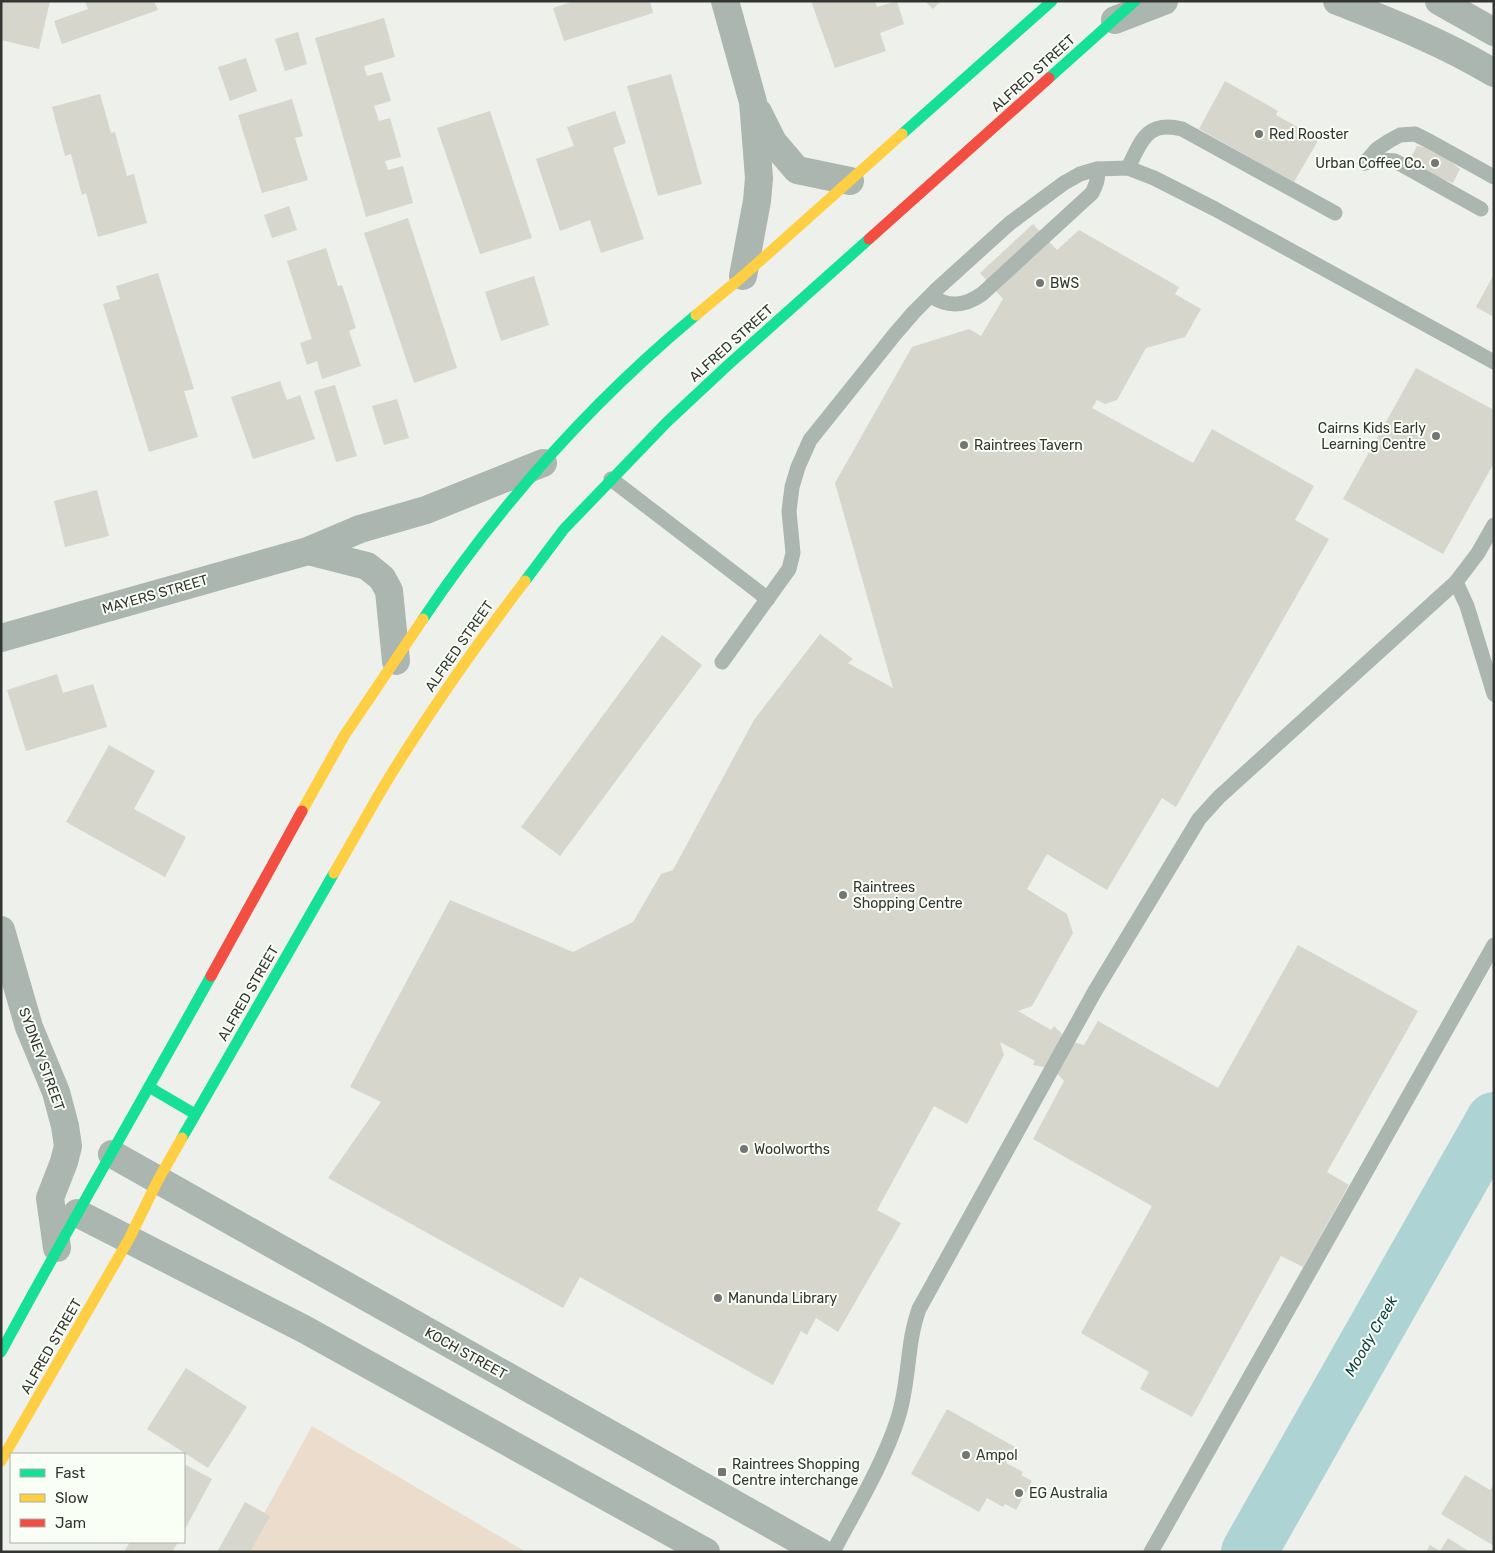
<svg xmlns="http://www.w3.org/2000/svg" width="1495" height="1553" viewBox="0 0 1495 1553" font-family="Rubik,sans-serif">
<rect width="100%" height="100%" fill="#edf0eb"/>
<path fill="#ebdccc" d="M312,1426l214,126h-283z"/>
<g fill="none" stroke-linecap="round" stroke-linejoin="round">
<path stroke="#add3d4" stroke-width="56" d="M1249,1552l245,-432"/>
</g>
<g fill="#d6d6cc">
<path d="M1,1h49l-11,48 -38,-9z"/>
<path d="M85,1h69l4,9 -96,34 -8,-23 34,-12z"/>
<path d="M574,1h76l3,12 -89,28 -11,-33z"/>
<path d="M811,1h64l2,6 20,-6 7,23 -24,9 6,18 -51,17z"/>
<path d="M925,1h16l-8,8z"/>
<path d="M384,18l11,39 -31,9 3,10 15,-4 9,29 -17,5 5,15 11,-3 11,39 -16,4 3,9 15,-4 10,37 -47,14 -51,-179z"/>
<path d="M298,32l9,32 -22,7 -10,-32z"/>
<path d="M246,58l11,33 -27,10 -12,-34z"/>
<path d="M671,74l31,110 -44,12 -31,-110z"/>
<path d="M1225,81l53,30 -2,4 43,24 -25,43 -95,-53z"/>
<path d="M100,94l11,39 4,-1 12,44 7,-2 13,49 -49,14 -12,-44 -4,2 -11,-41 -6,2 -13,-49z"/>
<path d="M292,99l11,37 -8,2 13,42 -46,13 -24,-78z"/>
<path d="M490,111l42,127 -52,16 -43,-126z"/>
<path d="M615,111l11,32 -13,5 31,91 -43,14 -11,-33 -30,11 -24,-72 38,-13 -7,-19z"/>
<path d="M1417,146l11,2 20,11 12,10 -7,14 -14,-5 -18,-10 -11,-9z"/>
<path d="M289,206l8,24 -25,8 -8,-23z"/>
<path d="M408,218l49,150 -43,15 -50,-150z"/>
<path d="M1033,224l24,26 22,-20 100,57 -4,7 26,15 -16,28 -39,11 -29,52 -12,4 -8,-4 -5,8 101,55 19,-34 102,57 -19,34 34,19 -153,268 -14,-9 -55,92 -60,-36 -20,35 40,25 6,19 -41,73 -14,5 33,19 3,-4 15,15 15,4 14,-24 120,67 80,-143 120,66 -91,161 22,13 -46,82 -22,-11 -89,161 -52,-28 9,-17 -68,-39 71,-127 -119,-67 31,-58 -11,-12 -20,-4 2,-4 -35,-19 4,13 -37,69 -33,-18 -57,104 24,13 -63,109 -22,-14 -9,17 -6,-4 -28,54 -193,-108 -17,31 -235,-130 53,-76 -31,-15 100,-187 123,52 60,-30 28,-48 12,-4 81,-150 66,-86 33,25 -5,4 45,25 -58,-205 77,-136 57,-18 12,7 22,-37 -23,-26z"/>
<path d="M326,248l12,38 4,-1 14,43 -7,3 12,35 -39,13 -5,-18 -10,4 -7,-22 12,-4 -25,-78z"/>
<path d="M158,273l36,116 -10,2 14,46 -49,15 -46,-148 17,-5 -4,-13z"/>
<path d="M1494,274v43l-18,-10z"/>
<path d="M534,276l15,49 -48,16 -16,-49z"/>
<path d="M1416,368l78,42v53l-51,91 -100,-55z"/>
<path d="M280,381l7,19 13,-5 15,44 -62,20 -22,-62z"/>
<path d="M335,385l22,71 -21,6 -22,-71z"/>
<path d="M397,399l12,39 -25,7 -12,-39z"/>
<path d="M97,490l12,46 -44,11 -11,-46z"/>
<path d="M662,635l40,30 -142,191 -39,-29z"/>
<path d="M57,674l6,19 30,-9 14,43 -81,24 -19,-61z"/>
<path d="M109,745l46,26 -21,38 52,28 -21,40 -99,-55z"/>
<path d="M186,1368l61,39 -39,61 -61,-39z"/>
<path d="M947,1409l68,38 -9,16 17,9 -2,3 11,6 -16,29 -11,-6 -2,3 -16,-9 -8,14 -68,-38z"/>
<path d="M184,1464l28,15 -28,52z"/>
<path d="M1465,1475l25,15 4,-5v61l-53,-32z"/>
<path d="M245,1502l25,14 -20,36h-33z"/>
<path d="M1448,1538l22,14h-44l4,-7 10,6z"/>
<path d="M130,1542h48l-6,10h-48z"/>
</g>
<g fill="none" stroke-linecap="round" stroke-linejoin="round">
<g stroke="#abb6b0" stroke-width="15">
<path d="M1365,163l12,-14 12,-8 11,-6 15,-1 14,7 65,36"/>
<path d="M1365,163l16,-3 14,1 86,48"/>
<path d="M1128,168c13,-27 19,-48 54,-39l153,84"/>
<path d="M931,296c18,12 34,10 51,-2l110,-101c4,-8 7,-15 5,-24"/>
<path d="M611,479l157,120"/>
<path d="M1494,525l-16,28 -22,29 11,24 27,88"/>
<path d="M722,662l67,-93 4,-16 -4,-42 3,-24 6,-20 12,-27 85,-106 19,-22 23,-23 73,-66 31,-23 23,-17 16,-9 17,-5 31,-1 26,10 61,31 279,153"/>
<path d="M833,1552c23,-44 50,-87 65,-134 12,-37 8,-73 21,-109l176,-318 104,-172 20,-22 237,-215"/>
<path d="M1151,1552l343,-607"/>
</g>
<g stroke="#abb6b0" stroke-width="28">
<path d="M725,1l28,101 4,50 2,26 -2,23 -14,75"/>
<path d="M1337,1c54,21 107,42 157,72"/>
<path d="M1439,1l55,31"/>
<path d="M1115,20l49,-19"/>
<path d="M758,112l15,30 24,28 53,11"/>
<path d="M308,551l59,15 15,12 7,13 7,70"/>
<path d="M1,638l307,-87 52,-22 66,-19 117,-47"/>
<path d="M1,930l28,97 27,65 9,34 3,20 -4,16 -14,36 7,50"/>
<path d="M112,1154l708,398"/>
<path d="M77,1213l227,116 402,223"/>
</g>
<g stroke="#16e098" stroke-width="11">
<path d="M1049,78l86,-77"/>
<path d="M902,134l150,-133"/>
<path d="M525,581l39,-52 103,-107 61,-57 141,-126"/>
<path d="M423,619c76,-113 167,-216 273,-304"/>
<path d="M149,1087l46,27"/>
<path d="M182,1138l152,-265"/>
<path d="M1,1352c68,-126 140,-250 210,-376"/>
</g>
<g stroke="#ffcf43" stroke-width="11">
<path d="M696,315l47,-39 159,-142"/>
<path d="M302,811l42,-75 79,-117"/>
<path d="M334,873c18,-31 35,-62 53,-92 42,-69 89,-136 138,-200"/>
<path d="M1,1461l128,-222 29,-59 24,-42"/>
</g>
<g stroke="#f24e42" stroke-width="11">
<path d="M869,239l180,-161"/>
<path d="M211,976l91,-165"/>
</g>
</g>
<g fill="#747673" stroke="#fafff6" stroke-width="2">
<circle cx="1259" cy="134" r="5"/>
<circle cx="1435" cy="163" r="5"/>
<circle cx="1040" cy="283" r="5"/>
<circle cx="1436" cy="436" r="5"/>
<circle cx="964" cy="445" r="5"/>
<circle cx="843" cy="895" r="5"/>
<circle cx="744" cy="1149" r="5"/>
<circle cx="718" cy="1298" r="5"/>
<circle cx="966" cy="1455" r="5"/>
<rect x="717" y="1467" width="10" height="10" rx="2.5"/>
<circle cx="1019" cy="1493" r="5"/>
</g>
<g text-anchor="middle" stroke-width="4" stroke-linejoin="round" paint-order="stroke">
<g font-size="14" fill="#333532" stroke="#fafff6">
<text transform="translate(1033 73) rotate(-42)" y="5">ALFRED STREET</text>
<text transform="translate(731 343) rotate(-42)" y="5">ALFRED STREET</text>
<text transform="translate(155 594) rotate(-16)" y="5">MAYERS STREET</text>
<text transform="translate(459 646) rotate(-55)" y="5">ALFRED STREET</text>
<text transform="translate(248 993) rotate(-60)" y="5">ALFRED STREET</text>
<text transform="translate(42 1059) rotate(70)" y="5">SYDNEY STREET</text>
<text transform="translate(51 1346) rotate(-60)" y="5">ALFRED STREET</text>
<text transform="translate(466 1353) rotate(29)" y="5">KOCH STREET</text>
</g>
<g font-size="14" fill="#333532" stroke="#fafff6" text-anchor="start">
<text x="1269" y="139">Red Rooster</text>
<text x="1425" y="168" text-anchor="end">Urban Coffee Co.</text>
<text x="1050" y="288">BWS</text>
<text x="1426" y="433" text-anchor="end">Cairns Kids Early<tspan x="1426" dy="16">Learning Centre</tspan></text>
<text x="974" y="450">Raintrees Tavern</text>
<text x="853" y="892">Raintrees<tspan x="853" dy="16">Shopping Centre</tspan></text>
<text x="754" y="1154">Woolworths</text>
<text x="728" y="1303">Manunda Library</text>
<text x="976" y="1460">Ampol</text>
<text x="732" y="1469">Raintrees Shopping<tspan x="732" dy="16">Centre interchange</tspan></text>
<text x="1029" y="1498">EG Australia</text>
</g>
<g font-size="15" font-style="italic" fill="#0b3f42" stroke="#fafff6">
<text transform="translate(1371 1336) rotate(-60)" y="5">Moody Creek</text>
</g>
</g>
<rect width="1495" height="1553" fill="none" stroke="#333532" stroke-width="5"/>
<rect x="10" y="1453" width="175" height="90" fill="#fafff6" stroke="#aaaea8"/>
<rect x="20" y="1469" width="25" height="8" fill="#16e098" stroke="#aaaea8"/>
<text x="55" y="1478" font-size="15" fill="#333532">Fast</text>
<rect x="20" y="1494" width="25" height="8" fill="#ffcf43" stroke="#aaaea8"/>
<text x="55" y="1503" font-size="15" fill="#333532">Slow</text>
<rect x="20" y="1519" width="25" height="8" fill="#f24e42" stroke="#aaaea8"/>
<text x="55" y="1528" font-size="15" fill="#333532">Jam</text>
</svg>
